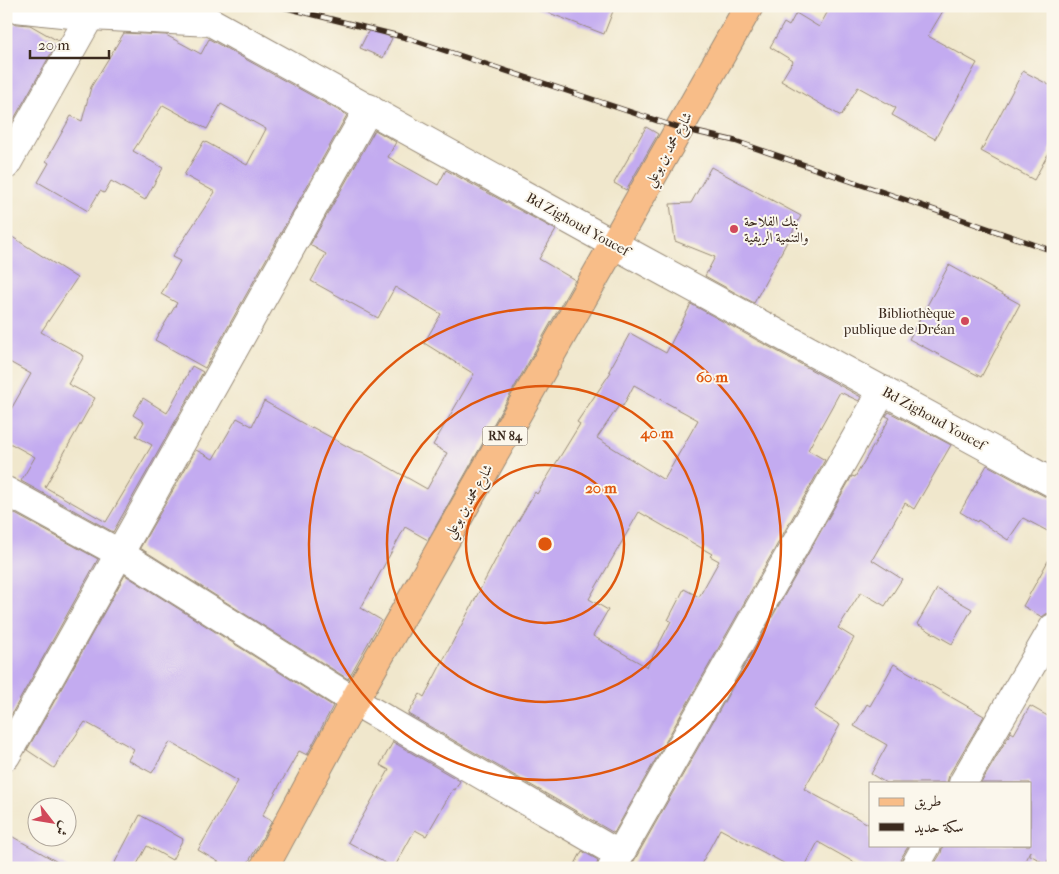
<svg xmlns="http://www.w3.org/2000/svg" width="1059" height="874" viewBox="0 0 1059 874" font-family="'IM FELL French Canon',Amiri,serif">
<rect width="100%" height="100%" fill="#fbf7ec"/>
<filter id="ink" filterUnits="userSpaceOnUse"><feTurbulence type="fractalNoise" baseFrequency=".02" numOctaves="2"/><feDisplacementMap in="SourceGraphic" scale="10" xChannelSelector="R" yChannelSelector="G"/><feConvolveMatrix kernelMatrix="1 2 1 2 8 2 1 2 1" color-interpolation-filters="sRGB"/></filter>
<filter id="wash" filterUnits="userSpaceOnUse"><feTurbulence type="fractalNoise" baseFrequency=".0096" numOctaves="4" result="noise"/><feDisplacementMap in="SourceGraphic" scale="20" xChannelSelector="R" yChannelSelector="G"/><feGaussianBlur stdDeviation="1.12" result="paint"/><feColorMatrix in="noise" values="0 0 0 0 0 0 0 0 0 0 0 0 0 0 0 0 0 1.4 0 .05"/><feComposite in="paint" operator="in"/></filter>
<g filter="url(#wash)">
<rect width="100%" height="100%" fill="#f0e7cc"/>
<g id="blocks">
<g fill="#c3abf0" fill-rule="evenodd">
<path d="M536,6h79l-11,28 -68,-26z"/>
<path d="M831,6h115l-18,30 49,27 -42,76 -43,-24 4,-7 -38,-21 -17,29 -60,-35 12,-20 -23,-14 14,-24 5,3 7,-13 23,14z"/>
<path d="M6,23l24,2 28,16 -52,92z"/>
<path d="M370,28l22,10 -9,20 -23,-10z"/>
<path d="M124,33l42,2 35,19 8,-15 138,76 -142,253 -50,-28 22,-37 -16,-9 19,-33 -8,-4 43,-65 -31,-17 20,-34 43,24 19,-36 -45,-25 -14,25 -44,-24 -30,46 30,17 -18,32 -34,-19 -7,12 -4,-2 -12,20 -50,-29 11,-19 -3,-2 25,-45 11,5 9,-34z"/>
<path d="M1023,71l30,16v58l-19,35 -53,-29z"/>
<path d="M646,127l12,7 -32,56 -12,-7z"/>
<path d="M375,130l21,12 -8,15 50,28 8,-15 110,60 -17,29 36,21 -147,260 -23,-13 -44,81 20,12 -33,59 -208,-131 56,-98 17,9 24,-41 15,8 12,-25 47,27 1,-1 42,23 8,2 65,37 20,-36 -14,-8 41,-71 -50,-31 17,-29 -46,-27 -17,31 -67,-37 15,-27 -16,-9z"/>
<path d="M711,167l90,49 -47,87 -49,-27 10,-19 -40,-16 -5,-37 21,-1z"/>
<path d="M6,233l71,45 -36,54 43,24 -16,28 27,14 -50,89 61,35 46,-77 -16,-9 8,-14 -11,-7 10,-17 24,15 25,-47 11,6 -90,160 -92,-51 14,-24 -29,-16v-23l25,-44 -25,-14z"/>
<path d="M949,265l71,39 -39,73 -72,-38z"/>
<path d="M691,304l170,93 -2,4 -19,-9 -32,58 17,10 -211,373 -206,-119 12,-20 4,3 85,-163 1,1 25,-43 2,2 43,-70 -3,-2 34,-50 -2,-1 21,-38 36,20zM634,385l64,35 -34,60 -67,-42 23,-34 3,2zM639,512l73,42 -2,2 9,5 -20,36 -15,-8 -16,31 3,1 -24,46 -54,-31 15,-26 -19,-11z"/>
<path d="M889,412l62,33 -37,64 -9,-6 -33,57 30,19 -17,27 -24,-14 -23,36 16,10 -40,71 26,16 -36,64 66,36v20h39l-9,15 -2,8h-34l-46,-26 -14,26h-11l-73,-39 -21,39h-69l222,-392 3,1 35,-59 -4,-2z"/>
<path d="M987,465l59,32 7,2v35l-30,-16 -15,22 -30,-20 -1,2 -17,-10z"/>
<path d="M6,509l92,50 -92,165z"/>
<path d="M1053,552v60l-7,2 -4,3 -19,-11z"/>
<path d="M125,575l208,131 -26,49 -8,-4 -37,65 10,5 -27,47h-16l-31,-18 40,-69 -68,-39 -18,31 -24,-13 6,-11 -49,-27 -31,46 -27,-18z"/>
<path d="M937,589l35,20 -20,35 -35,-20z"/>
<path d="M894,664l90,52 -35,59 -2,8h-61l-15,-9 16,-29 -33,-19 13,-22 3,2z"/>
<path d="M1030,706l23,13v133l-7,12 -16,-9v-4l-9,17h-89l9,-15 2,-8h87v-62h-49l30,-51 3,2z"/>
<path d="M393,742l67,39 -5,9 -2,-1 -27,47 -11,-6 -21,38 -46,-26 41,-72 -9,-5z"/>
<path d="M140,815l43,24 -11,21 -25,-14 -12,22h-23z"/>
<path d="M6,833l62,35h-62z"/>
<path d="M582,851l16,9 -2,8h-23z"/>
</g>
</g>
</g>
<g filter="url(#ink)">
<use href="#blocks" fill-opacity="0" stroke="#968875" stroke-width="1"/>
<g fill="none" stroke-linecap="round" stroke-linejoin="round">
<defs>
<g id="minor">
<path d="M6,7l84,9 121,6 404,223 438,238"/>
<path d="M6,165l84,-149"/>
<path d="M6,491l113,62 235,148 266,154"/>
<path d="M6,756l363,-648"/>
<path d="M963,783l90,-155"/>
<path d="M612,868l271,-478"/>
<path d="M914,868l13,-23"/>
</g>
<path id="major" d="M264,868l90,-167 395,-695"/>
</defs>
<use href="#minor" stroke="#968875" stroke-width="30"/>
<use href="#major" stroke="#968875" stroke-width="30"/>
<use href="#minor" stroke="#fff" stroke-width="28"/>
<use href="#major" stroke="#f8bd88" stroke-width="28"/>
<defs>
<path id="rail" d="M279,6l128,32 272,90 56,13 318,110"/>
</defs>
<use href="#rail" stroke="#3b2a1e" stroke-width="5.5"/>
<use href="#rail" stroke="#fbf7ec" stroke-width="4" stroke-dasharray="11" stroke-linecap="butt"/>
</g>
</g>
<g fill="none" stroke="#df570d" stroke-width="2.5">
<circle cx="545" cy="544" r="79"/>
<circle cx="545" cy="544" r="158"/>
<circle cx="545" cy="544" r="236"/>
</g>
<g fill="#d1495b" stroke="#fbf7ec" stroke-width="2">
<circle cx="734" cy="229" r="5"/>
<circle cx="965" cy="321" r="5"/>
</g>
<g text-anchor="middle" stroke-width="4" stroke-linejoin="round" paint-order="stroke">
<rect fill="#fbf7ec" stroke="#75685c" stroke-width="1" x="482.5" y="426.5" width="45" height="19" rx="4"/>
<g font-size="12" font-weight="bold" fill="#3b2a1e">
<text x="505" y="440">RN 84</text>
</g>
<g font-size="14" fill="#3b2a1e" stroke="#fbf7ec">
<text transform="translate(668 149) rotate(-61)" y="5">شارع محمد بن بوعلي</text>
<text transform="translate(578 224) rotate(29)" y="5">Bd Zighoud Youcef</text>
<text transform="translate(934 418) rotate(29)" y="5">Bd Zighoud Youcef</text>
<text transform="translate(468 501) rotate(-60)" y="5">شارع محمد بن بوعلي</text>
</g>
<g font-size="14" fill="#3b2a1e" stroke="#fbf7ec" text-anchor="start">
<text x="744" y="226">بنك الفلاحة<tspan x="744" dy="16">والتنمية الريفية</tspan></text>
<text x="955" y="318" text-anchor="end">Bibliothèque<tspan x="955" dy="16">publique de Dréan</tspan></text>
</g>
</g>
<circle cx="545" cy="544" r="8" fill="#df570d" stroke="#fbf7ec" stroke-width="2.5"/>
<g font-size="15" text-anchor="middle" font-weight="bold" fill="#df570d" stroke="#fbf7ec" stroke-width="4" stroke-linejoin="round" paint-order="stroke">
<text x="712" y="382">60 m</text>
<text x="657" y="438">40 m</text>
<text x="601" y="493">20 m</text>
</g>
<rect width="1059" height="874" fill="none" stroke="#fbf7ec" stroke-width="25"/>
<rect x="869" y="782" width="162" height="65" fill="#fbf7ec" stroke="#aea59a"/>
<rect x="879" y="798" width="25" height="8" fill="#f8bd88" stroke="#aea59a"/>
<text x="914" y="806" font-size="15" fill="#3b2a1e">طريق</text>
<rect x="879" y="823" width="25" height="8" fill="#3b2a1e" stroke="#aea59a"/>
<text x="914" y="832" font-size="15" fill="#3b2a1e">سكة حديد</text>
<g transform="translate(52 822) rotate(121)"><circle r="24" fill="#fbf7ec" stroke="#aea59a"/>
<path d="M0-4L9 19L0 12L-9 19Z" fill="#d1495b"/>
<text y="-8" font-size="14" font-weight="bold" text-anchor="middle" fill="#3b2a1e">ش</text>
</g>
<path d="M30 50v8h79v-8" fill="none" stroke="#3b2a1e" stroke-width="2.5"/>
<text x="38" y="50" font-size="15" fill="#3b2a1e" stroke="#fbf7ec" stroke-width="4" paint-order="stroke">20 m</text>
</svg>
